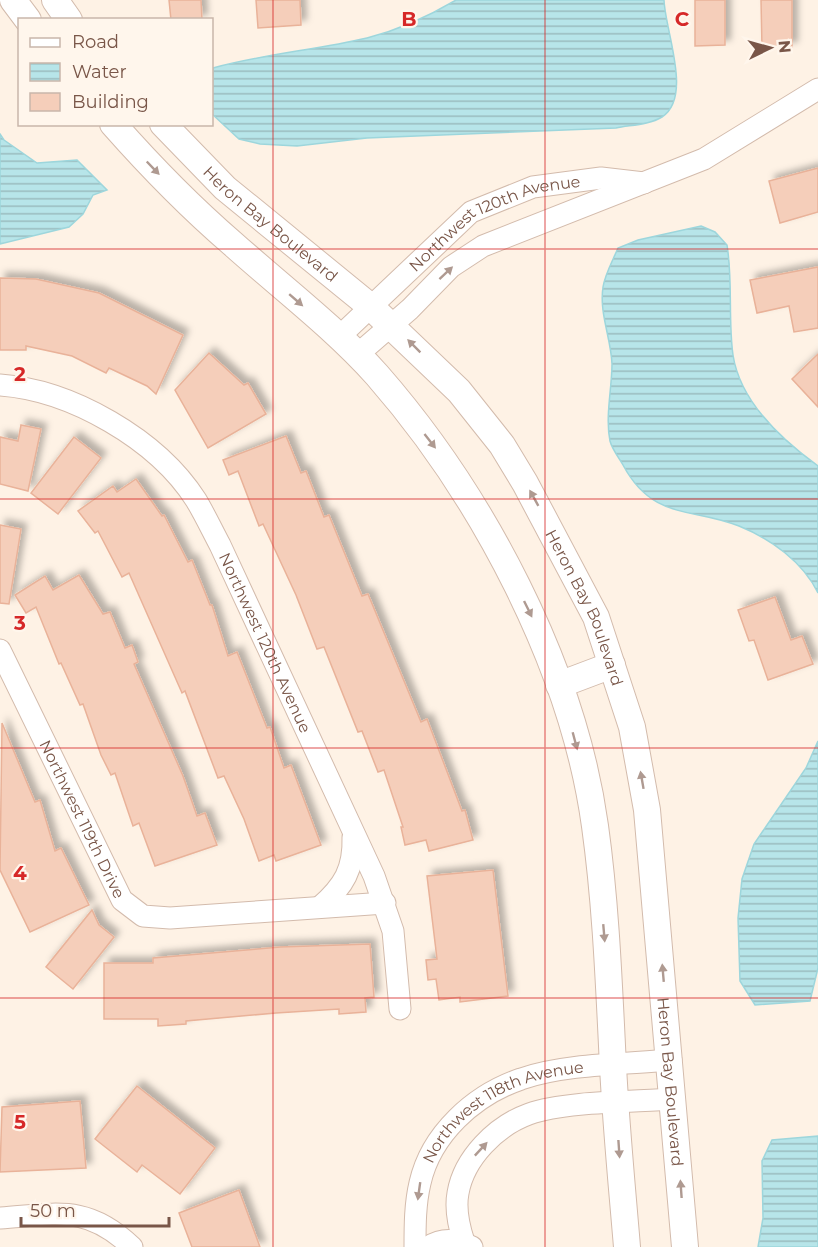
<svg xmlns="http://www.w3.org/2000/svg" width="818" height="1247" viewBox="0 0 818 1247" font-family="Montserrat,sans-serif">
<defs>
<pattern id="water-rules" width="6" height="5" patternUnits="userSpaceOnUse" patternTransform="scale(1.5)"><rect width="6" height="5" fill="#b7e5e9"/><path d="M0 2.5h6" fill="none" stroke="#9abcbf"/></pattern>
<filter id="shadow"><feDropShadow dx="5.5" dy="-5.5" stdDeviation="3" flood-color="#0004"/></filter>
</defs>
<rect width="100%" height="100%" fill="#fef2e5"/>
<g fill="url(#water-rules)" stroke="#9dd6dc" stroke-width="1.5">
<path d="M456,0h208c1,31 29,97 -2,117 -13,8 -32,8 -46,11l-249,10 -70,8 -37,-2 -21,-5 -27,-25 1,-46c51,-14 103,-18 154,-30 31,-8 62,-22 89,-38z"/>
<path d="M0,134l4,6 33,23 40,-3 30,30 -14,5 -10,19 -14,13 -69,17z"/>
<path d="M701,226l14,6 12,13c6,36 1,74 6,110 7,46 49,85 85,111v127c-15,-31 -47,-54 -79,-67 -47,-19 -86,-5 -116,-61 -4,-7 -11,-16 -13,-24 -5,-24 2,-53 2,-77 -1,-26 -13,-51 -9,-77 2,-13 10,-27 15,-39l20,-8z"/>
<path d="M818,741v227l-8,33 -55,4 -15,-24 -2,-63 4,-39 12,-35 52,-76z"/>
<path d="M818,1136v111h-60l5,-29 -1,-57 10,-21z"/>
</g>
<g fill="#f5ceba" stroke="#e9b299" stroke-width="1.5" filter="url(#shadow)">
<path d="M169,0h32l1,20h-31z"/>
<path d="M256,0h44l1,25 -43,3z"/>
<path d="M695,0h30v45l-30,1z"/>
<path d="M761,0h31v47l-30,1z"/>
<path d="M818,168v44l-38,11 -11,-42z"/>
<path d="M818,267v61l-24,4 -5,-26 -32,7 -7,-33z"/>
<path d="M0,278l36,1 63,14 84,42 -27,59 -9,-8 -38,-18 -3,5 -34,-17 -46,-10v4h-26z"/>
<path d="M209,353l35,32 4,-2 18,31 -58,34 -33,-58z"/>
<path d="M818,354v53l-26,-28z"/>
<path d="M21,425l20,4 -13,62 -28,-7v-47l18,4z"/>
<path d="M286,436l15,37 5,-2 18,46 5,-2 33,81 6,-2 53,128 6,-3 35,92 3,-1 8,30 -44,11 -3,-11 -21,5 -4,-18h2l-19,-57 -6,2 -16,-41 -4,1 -34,-85 -7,2 -21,-54 -33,-71 -4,2 -21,-55 -9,4 -6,-15z"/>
<path d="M74,437l27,21 -43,56 -27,-21z"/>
<path d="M136,479l26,37 2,-1 24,47 4,-2 18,45h2l16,51 9,-4 30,76 3,-1 14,41 7,-3 30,80 -45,16 -2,-6 -15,6 -15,-42 -20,-43 -6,2 -33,-87 -3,2 -53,-120 -7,4 -24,-46 -3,2 -17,-22 35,-25 4,6z"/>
<path d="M0,525l21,4 -12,75 -9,-1z"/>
<path d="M79,575l24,39 7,-2 15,36 7,-3 6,17 -4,2 49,112 14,40 8,-3 12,32 -62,21 -16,-43 -6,3 -18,-53 -4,2 -10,-20 -18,-51 -3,1 -19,-42 -2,1 -23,-57 -10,6 -11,-18 30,-19 8,14z"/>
<path d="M775,597l16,43 11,-4 11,28 -45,16 -14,-40 -5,1 -11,-31z"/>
<path d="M2,723l33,79 5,-2 15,51 6,-3 28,57 -59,27 -30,-62z"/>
<path d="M493,870l15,126 -48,6v-5l-21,3 -3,-21 -8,1 -2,-20 11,-1 -10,-83z"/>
<path d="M92,910l7,15 15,12 -41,52 -27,-22z"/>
<path d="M370,944l4,53 -9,1 1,14 -27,2v-5l-63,4 -90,8v3l-28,2v-7h-54v-56h49v-5l127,-11z"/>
<path d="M137,1086l78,62 -35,46 -38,-29 -5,7 -42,-33z"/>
<path d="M80,1101l6,67 -86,4 2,-65z"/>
<path d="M239,1190l21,57h-68l-13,-34z"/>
</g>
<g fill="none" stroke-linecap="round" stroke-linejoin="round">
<defs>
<g id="minor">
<path id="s1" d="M339,337l132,-125 62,-25 68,-9 43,5"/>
<path d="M357,355l53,-46 41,-42 32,-21 221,-87 114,-70"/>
<path id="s2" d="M0,385c71,5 157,54 196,115 9,15 16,30 24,45l154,331 19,55 7,78"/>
<path id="s3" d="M0,650l122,250 21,16 27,2 215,-15"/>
<path d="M320,907c24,-21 34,-38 33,-70"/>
<path d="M0,1218c57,-4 87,-14 132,29"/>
<path d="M464,1242c-5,-15 -9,-33 -6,-49 6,-35 38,-67 71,-79 36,-13 105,-12 145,-15"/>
<path id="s4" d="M415,1247c0,-21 0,-43 5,-64 11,-49 54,-88 101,-104 41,-15 105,-15 150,-19"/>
<path d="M428,1247c14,-9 29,-8 44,0"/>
</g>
<g id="tertiary">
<path d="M13,0l15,20"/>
<path d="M55,0l14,20"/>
<path d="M113,124c38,43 77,83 120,120 48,43 101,83 144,131 105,120 196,291 218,451 11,79 14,160 18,240 3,60 9,121 14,181"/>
<path id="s5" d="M163,124l62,64 146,119 88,84 43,54 23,38 71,134 36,110 15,83 38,437"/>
<path d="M559,685l53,-20"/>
</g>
</defs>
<use href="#minor" stroke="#d3bbac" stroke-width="23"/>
<use href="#tertiary" stroke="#d3bbac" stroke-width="28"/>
<use href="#minor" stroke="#fff" stroke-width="21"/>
<use href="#tertiary" stroke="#fff" stroke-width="26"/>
</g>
<defs><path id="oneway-solid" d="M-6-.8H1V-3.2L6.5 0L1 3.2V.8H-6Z" transform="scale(1.5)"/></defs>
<g fill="#af9a91">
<use href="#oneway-solid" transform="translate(153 168) rotate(46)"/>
<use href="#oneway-solid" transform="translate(446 273) rotate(-43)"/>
<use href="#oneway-solid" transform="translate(296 300) rotate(41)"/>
<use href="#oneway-solid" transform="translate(414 346) rotate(-135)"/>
<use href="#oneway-solid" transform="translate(430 441) rotate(52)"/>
<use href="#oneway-solid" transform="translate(534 498) rotate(-119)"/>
<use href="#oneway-solid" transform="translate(528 609) rotate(64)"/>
<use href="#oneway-solid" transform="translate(575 741) rotate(75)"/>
<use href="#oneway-solid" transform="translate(642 780) rotate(-100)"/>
<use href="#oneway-solid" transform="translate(604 933) rotate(85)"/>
<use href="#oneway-solid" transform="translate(663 973) rotate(-95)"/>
<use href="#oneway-solid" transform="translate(481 1149) rotate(-47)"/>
<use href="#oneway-solid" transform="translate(619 1149) rotate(86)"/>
<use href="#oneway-solid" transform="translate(681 1189) rotate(-94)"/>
<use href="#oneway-solid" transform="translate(419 1191) rotate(98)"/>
</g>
<path fill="none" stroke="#d62828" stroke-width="1.5" stroke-opacity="0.55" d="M273,0v1247M545,0v1247M0,249h818M0,499h818M0,748h818M0,998h818"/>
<g text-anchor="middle" stroke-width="4.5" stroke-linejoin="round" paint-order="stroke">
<g font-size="16" fill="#795648" stroke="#fff6ec">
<text dy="6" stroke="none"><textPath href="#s5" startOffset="147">Heron Bay Boulevard</textPath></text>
<text dy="6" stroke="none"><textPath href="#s1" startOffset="198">Northwest 120th Avenue</textPath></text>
<text dy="6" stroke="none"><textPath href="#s5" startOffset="651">Heron Bay Boulevard</textPath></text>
<text dy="6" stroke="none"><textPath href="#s2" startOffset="393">Northwest 120th Avenue</textPath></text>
<text dy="6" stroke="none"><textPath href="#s3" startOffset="188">Northwest 119th Drive</textPath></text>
<text dy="6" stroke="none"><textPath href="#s5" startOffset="1137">Heron Bay Boulevard</textPath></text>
<text dy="6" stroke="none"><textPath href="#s4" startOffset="183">Northwest 118th Avenue</textPath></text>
</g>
</g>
<g font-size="20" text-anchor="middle" font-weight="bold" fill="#d62828" stroke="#fff6ec" stroke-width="4.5" stroke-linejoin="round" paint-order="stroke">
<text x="409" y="26">B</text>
<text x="682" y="26">C</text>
<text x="20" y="381">2</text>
<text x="20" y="630">3</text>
<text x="20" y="880">4</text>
<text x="20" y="1129">5</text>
</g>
<rect x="18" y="18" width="195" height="108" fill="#fff6ec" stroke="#c9b6aa" stroke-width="1.5"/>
<rect x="30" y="38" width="30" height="9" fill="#ffffff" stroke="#c9b6aa" stroke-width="1.5"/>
<text x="72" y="48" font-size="18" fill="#795648">Road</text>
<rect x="30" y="63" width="30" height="18" fill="url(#water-rules)" stroke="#c9b6aa" stroke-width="1.5"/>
<text x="72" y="78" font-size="18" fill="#795648">Water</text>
<rect x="30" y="93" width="30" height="18" fill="#f5ceba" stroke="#c9b6aa" stroke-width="1.5"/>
<text x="72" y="108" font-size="18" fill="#795648">Building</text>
<g transform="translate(770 48) rotate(85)" stroke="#fff6ec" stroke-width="4.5" paint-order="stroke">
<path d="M0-4.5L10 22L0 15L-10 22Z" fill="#795648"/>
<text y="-9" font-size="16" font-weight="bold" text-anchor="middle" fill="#795648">N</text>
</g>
<path d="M21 1217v9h148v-9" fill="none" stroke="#795648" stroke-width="3"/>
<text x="30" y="1217" font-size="18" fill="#795648" stroke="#fff6ec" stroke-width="4.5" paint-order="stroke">50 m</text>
</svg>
